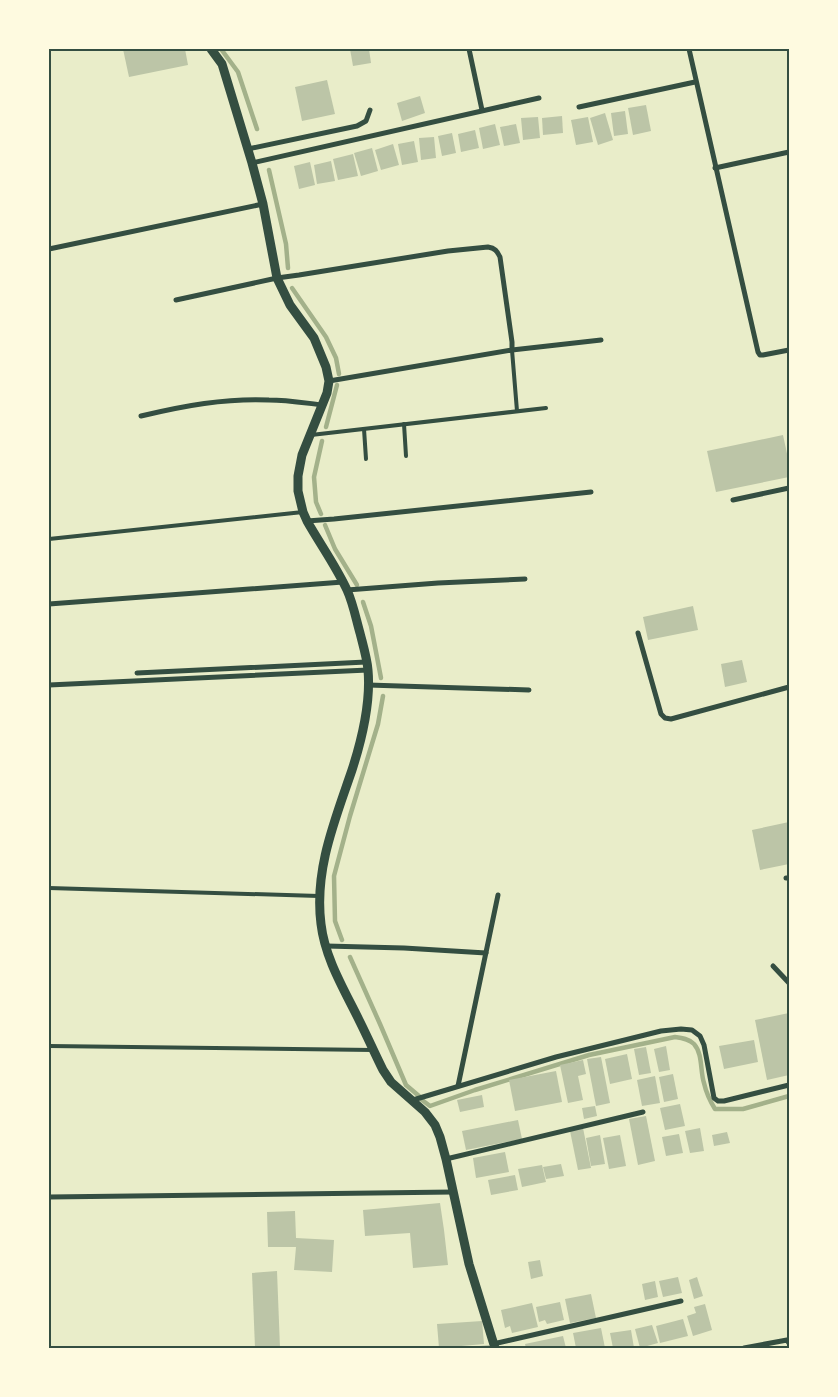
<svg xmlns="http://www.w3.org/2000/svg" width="838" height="1397" viewBox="0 0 838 1397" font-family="'Archivo Narrow',sans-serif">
<rect width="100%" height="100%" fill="#e9edc9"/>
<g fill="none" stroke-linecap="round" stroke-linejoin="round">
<g stroke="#a3b18a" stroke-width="4.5">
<path d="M221,49l17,23 19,57"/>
<path d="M269,170l17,74 2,24"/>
<path d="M292,288l34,49 10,21 3,16"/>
<path d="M326,427l11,-42"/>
<path d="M321,514l-5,-12 -2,-25 8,-36"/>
<path d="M325,525l10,24 22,36"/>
<path d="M363,602l8,24 10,52"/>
<path d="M342,940l-7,-19 -1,-45 16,-60 28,-92 5,-28"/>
<path d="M350,957l30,67 26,61 13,11"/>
<path d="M422,1100l8,6 45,-16 114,-35 86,-18c7,1 14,2 19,7 9,10 6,27 10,39 2,9 6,18 11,26h28l46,-13"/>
</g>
</g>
<g fill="#bcc5a7">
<path d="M123,49h62l3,16 -59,12z"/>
<path d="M350,49h19l2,14 -18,3z"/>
<path d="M327,80l8,34 -33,7 -7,-34z"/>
<path d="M420,96l5,17 -23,8 -5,-18z"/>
<path d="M646,105l5,26 -18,4 -5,-27z"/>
<path d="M625,111l3,23 -14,2 -3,-23z"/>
<path d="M605,113l8,27 -15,5 -8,-27z"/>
<path d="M562,116l1,17 -20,2 -1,-17z"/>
<path d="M538,117l2,21 -17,2 -2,-22z"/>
<path d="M588,117l5,25 -17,3 -5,-25z"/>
<path d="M495,124l5,21 -17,4 -4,-21z"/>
<path d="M516,124l4,19 -16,3 -4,-19z"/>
<path d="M475,130l4,18 -18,4 -3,-18z"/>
<path d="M452,133l4,20 -14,3 -4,-20z"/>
<path d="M434,137l2,21 -15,2 -2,-22z"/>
<path d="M414,141l4,21 -16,3 -4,-21z"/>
<path d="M393,144l6,21 -18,5 -6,-20z"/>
<path d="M372,148l6,23 -17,5 -7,-23z"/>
<path d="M353,154l5,22 -20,4 -5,-21z"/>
<path d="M331,161l4,20 -18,3 -3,-19z"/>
<path d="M310,162l5,23 -16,4 -5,-23z"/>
<path d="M783,435l6,28v14l-73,15 -9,-41z"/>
<path d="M693,606l5,24 -50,10 -5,-23z"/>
<path d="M742,660l5,22 -22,5 -4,-23z"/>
<path d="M789,822v42l-29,6 -8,-40z"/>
<path d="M789,1013v62l-22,5 -12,-60z"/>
<path d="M754,1040l4,22 -34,7 -5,-23z"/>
<path d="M666,1046l4,24 -11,2 -5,-23z"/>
<path d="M646,1047l5,26 -12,2 -5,-26z"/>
<path d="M627,1054l5,25 -22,5 -5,-25z"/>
<path d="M601,1057l9,46 -14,3 -9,-47z"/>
<path d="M583,1060l3,14 -8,2 5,24 -15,3 -8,-38z"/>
<path d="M556,1071l6,31 -47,9 -6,-31z"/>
<path d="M673,1074l5,25 -14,3 -5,-25z"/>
<path d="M655,1076l5,27 -18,3 -5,-26z"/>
<path d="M482,1095l2,12 -24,5 -3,-12z"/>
<path d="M680,1104l5,22 -20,4 -5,-22z"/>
<path d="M595,1106l2,10 -13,3 -2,-11z"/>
<path d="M646,1116l9,45 -17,4 -9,-46z"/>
<path d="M518,1120l4,19 -56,11 -4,-19z"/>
<path d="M583,1128l8,40 -13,2 -8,-39z"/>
<path d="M700,1128l4,23 -14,2 -5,-22z"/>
<path d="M727,1132l3,11 -16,3 -2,-11z"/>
<path d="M679,1134l4,19 -17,3 -4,-19z"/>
<path d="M600,1135l5,29 -14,2 -5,-28z"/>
<path d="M620,1135l6,31 -17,3 -6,-31z"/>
<path d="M505,1152l4,20 -33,6 -3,-20z"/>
<path d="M561,1164l3,12 -18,3 -3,-12z"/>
<path d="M542,1165l4,17 -24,5 -4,-18z"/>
<path d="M515,1175l3,15 -27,5 -3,-15z"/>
<path d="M440,1203l4,27 4,35 -35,3 -3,-35 -45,3 -2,-26z"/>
<path d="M295,1211l1,27 38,2 -2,32 -38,-2 2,-23h-28l-1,-35z"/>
<path d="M540,1260l3,16 -12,3 -3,-17z"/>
<path d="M277,1271l3,77h-25l-3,-75z"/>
<path d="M678,1277l4,16 -19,4 -4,-16z"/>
<path d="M697,1277l6,19 -9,3 -5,-19z"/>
<path d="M655,1281l3,16 -13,3 -3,-16z"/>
<path d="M591,1294l5,24 -26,5 -5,-24z"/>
<path d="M560,1302l4,18 -17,4 -2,-4 -6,2 -3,-15z"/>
<path d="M532,1303l6,24 -26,6 -2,-7 -5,2 -4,-18z"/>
<path d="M705,1304l7,26 -19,6 -6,-20 9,-3 -2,-6z"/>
<path d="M683,1319l5,17 -28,7 -4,-17z"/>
<path d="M482,1321l2,23 -45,4 -2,-24z"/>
<path d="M652,1325l6,18 -18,5 -5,-19z"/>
<path d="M601,1328l4,20h-29l-3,-15z"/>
<path d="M631,1330l3,18h-21l-3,-15z"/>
<path d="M563,1336l3,12h-40l-1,-4z"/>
<path d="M489,1345v3h-20v-1z"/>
</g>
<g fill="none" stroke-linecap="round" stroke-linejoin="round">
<g stroke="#344e41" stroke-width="4">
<path d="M512,350l5,61"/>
<path d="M404,424l2,32"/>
<path d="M364,429l2,30"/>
<path d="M311,435l235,-27"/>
<path d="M49,539l254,-27"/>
<path d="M49,888l270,8"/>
<path d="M49,1046l324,4"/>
</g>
<g stroke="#344e41" stroke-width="5">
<path d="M469,49l13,61"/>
<path d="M689,49l69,303 2,3h3l26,-5"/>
<path d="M579,107l116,-25"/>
<path d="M248,149l109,-23 9,-5 4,-11"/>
<path d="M252,163l287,-65"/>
<path d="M715,168l74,-16"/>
<path d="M49,249l214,-45"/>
<path d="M176,300l101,-22 22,-3 149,-24 40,-4c7,1 9,4 12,10l12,85v8"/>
<path d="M329,381l183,-31 89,-10"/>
<path d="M141,416c42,-10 84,-18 128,-16 18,0 36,3 54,5"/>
<path d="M733,500l56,-12"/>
<path d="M307,521l27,-2 257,-27"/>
<path d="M347,590l91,-7 87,-4"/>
<path d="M49,604l294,-22"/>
<path d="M638,633l23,81 4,4 6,1 118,-32"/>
<path d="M137,673l229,-11"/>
<path d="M49,685l319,-15"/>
<path d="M368,685l161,5"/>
<path d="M786,878h3"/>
<path d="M326,946l78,2 82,5"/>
<path d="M773,966l16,17"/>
<path d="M458,1086l40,-191"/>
<path d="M413,1100l143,-43 105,-26 20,-2 11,1 8,6 4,9 10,53 4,3h6l65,-16"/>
<path d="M446,1159l197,-47"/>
<path d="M49,1197l404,-5"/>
<path d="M493,1344l188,-43"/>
<path d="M744,1348l43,-8 2,3"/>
</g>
<path stroke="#344e41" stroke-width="9" d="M211,49l11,15 30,99 11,41 14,74 13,27 24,33 12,29 3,14 -2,12 -25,62 -4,21v15l5,21 4,9c13,23 29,45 40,69 6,13 9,29 13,43 3,12 7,25 8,37 3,33 -6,69 -16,100 -17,50 -38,100 -31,154 4,35 24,67 39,98 8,16 15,32 23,48l8,12 34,30 10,13 5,12 6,22 23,105 26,84"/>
</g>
<rect width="838" height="1397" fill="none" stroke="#fefae0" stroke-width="100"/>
<rect x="50" y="50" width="738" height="1297" fill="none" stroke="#344e41" stroke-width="2"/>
</svg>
